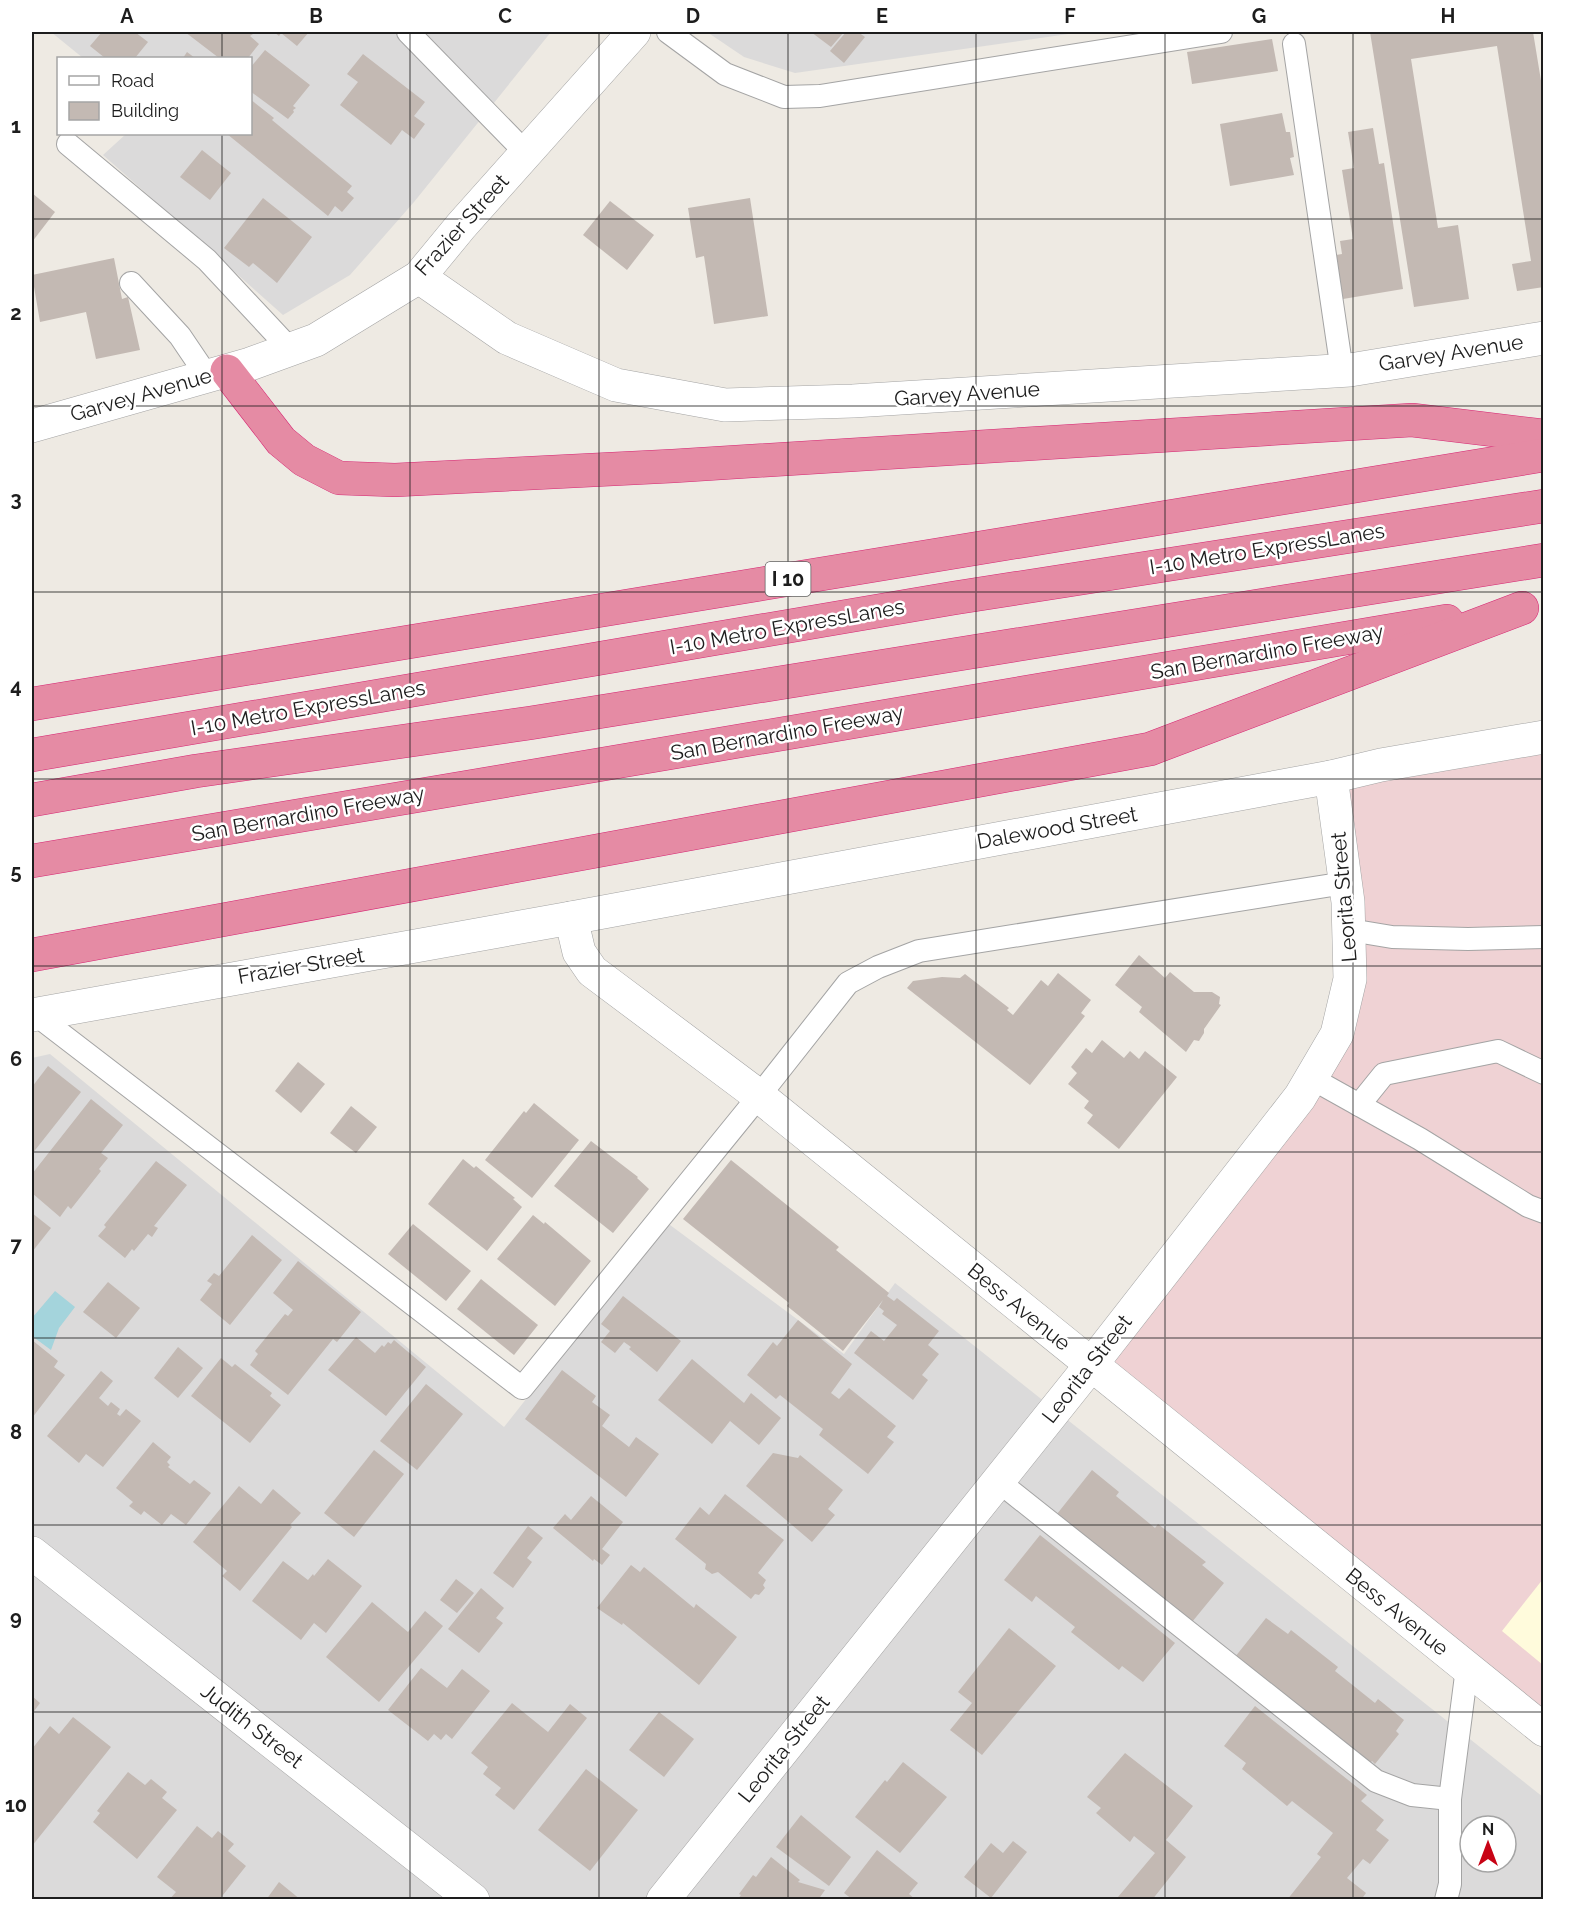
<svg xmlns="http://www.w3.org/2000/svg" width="1575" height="1931" viewBox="0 0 1575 1931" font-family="Raleway,sans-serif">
<rect width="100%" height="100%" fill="#eeeae3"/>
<g fill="#dbdada" fill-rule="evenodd">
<path d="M51,32h500l-137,170 -64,73 -67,40 -180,-160 23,-21h124v-76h-167z"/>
<path d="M712,32h370l-287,41 -51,-16 -34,-23z"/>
<path d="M50,1054l454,373 162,-205 178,132 51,-71 648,514v102l-1511,1v-842zM1470,1826h36v36h-36z"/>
</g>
<path fill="#efd2d4" d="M1543,742v988l-452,-365 246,-331 -6,-257z"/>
<path fill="#fffbdc" d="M1543,1579v86l-41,-34z"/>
<path fill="#a4d4dc" d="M55,1291l20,16 -16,21 -8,22 -19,-14v-18z"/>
<g fill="#c3b9b3">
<path d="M102,32h33l13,10 -13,16h-30l-15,-12z"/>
<path d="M185,32h64l4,2 -3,2 9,8 -11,14h-29z"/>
<path d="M274,32h35l-12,14 -16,-13 -2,3z"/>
<path d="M811,32h33l-13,15z"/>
<path d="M846,32h12l7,5 -21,26 -14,-12z"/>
<path d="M1370,32h163l11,67v188l-27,4 -5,-27 19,-3 -34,-215 -86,13 27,169 20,-3 11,74 -55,8z"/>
<path d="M1272,39l6,32 -86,13 -5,-32z"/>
<path d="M265,50l45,35 -17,21 3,2 -3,2 1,2 -6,7 -38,-28v-23z"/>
<path d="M187,52l8,6h-12z"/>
<path d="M363,54l62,48 -11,14 11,8 -11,15 -12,-9 -11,15 -51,-40 18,-23 -11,-8z"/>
<path d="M250,99l24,19 -2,2 80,66 -5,6 7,6 -12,14 -7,-6 -7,10 -101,-82h23z"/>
<path d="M1282,113l4,19h4l4,25 -4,1 4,17 -64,11 -10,-62z"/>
<path d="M1373,128l6,36 5,-1 19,126 -60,10 -7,-44 6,-1 -2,-13 13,-2 -11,-69 12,-2 -6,-36z"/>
<path d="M202,150l29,23 -21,27 -30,-23z"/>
<path d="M32,193l23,19 -23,30z"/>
<path d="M263,198l49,39 -35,46 -24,-20 -4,4 -25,-19z"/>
<path d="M750,198l18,118 -54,8 -10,-68 -8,2 -8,-50z"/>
<path d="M610,201l44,34 -27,35 -44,-35z"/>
<path d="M114,258l8,41 6,-2 12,53 -44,9 -10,-47 -46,10 -8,-47z"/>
<path d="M1139,955l26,23 5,-6 24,20h18l8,5 -1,7 2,1 -17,24v4l-5,8 -5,-1 -8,12 -47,-40 3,-5 -27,-22z"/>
<path d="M1058,973l33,27 -10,13 4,3 -55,69 -123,-97 6,-7 29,-4 18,1 5,-4 44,34 -2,2 6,5 28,-35 7,6z"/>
<path d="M1102,1040l22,18 6,-7 9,8 6,-8 32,26 -58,72 -32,-26 6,-8 -9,-7 5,-7 -21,-17 9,-11 -6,-6 15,-19 6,5z"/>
<path d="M298,1062l27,22 -24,29 -26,-22z"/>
<path d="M48,1066l33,26 -49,62v-67z"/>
<path d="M91,1099l32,26 -22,28 7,5 -9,11 2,2 -30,38 -3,-3 -8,11 -28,-24v-19z"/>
<path d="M534,1103l45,37 -47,58 -47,-38 39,-49 2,2z"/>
<path d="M351,1106l26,21 -21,26 -26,-20z"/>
<path d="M591,1141l47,36 -1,1 12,11 -36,44 -59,-47z"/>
<path d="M463,1159l11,9 2,-2 39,32 -2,1 9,8 -35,44 -59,-47z"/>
<path d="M731,1160l108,87 -3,3 53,43 -2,3 7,5 3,-3 42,33 -11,14 11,9 -17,21 6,5 -15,20 -59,-47 17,-22 13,10 13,-16 -15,-11 2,-3 -5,-4 4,-7 -40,51 -56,-45 2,-3 -106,-84z"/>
<path d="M156,1161l31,24 -33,41 4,2 -6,9 -4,-3 -14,17 -2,-2 -7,9 -27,-22 8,-9 -2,-2z"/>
<path d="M32,1213l19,15 -19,24z"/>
<path d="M533,1215l11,9 1,-2 46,39 -36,45 -58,-47z"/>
<path d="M413,1224l58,47 -25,30 -58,-47z"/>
<path d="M252,1235l30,25 -52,65 -30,-25 12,-16 -5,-3 7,-8 5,3z"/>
<path d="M298,1261l63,51 -24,30 -4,-3 -45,56 -38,-30 8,-11 -3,-3 30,-37 3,2 5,-6 -20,-17z"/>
<path d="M481,1279l57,46 -24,30 -57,-46z"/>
<path d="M108,1282l32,26 -24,30 -33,-26z"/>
<path d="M623,1296l58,45 -24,31 -28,-23 2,-2 -7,-5 -9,11 -14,-11 9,-11 -9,-7z"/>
<path d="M798,1320l54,44 -21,29 8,6 10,-11 47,38 -9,11 7,5 -26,32 -49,-39 4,-6 -43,-34 -4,4 -29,-24 26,-33 4,4z"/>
<path d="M356,1337l19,16 7,-8 2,2 4,-5 3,2 3,-4 32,27 -40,49 -58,-46z"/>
<path d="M32,1340l26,21 -4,6 11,8 -33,43z"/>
<path d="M178,1347l25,21 -25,30 -24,-20z"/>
<path d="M221,1358l11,9 3,-3 37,29 -2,3 11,9 -31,38 -59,-47z"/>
<path d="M692,1359l52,44 7,-10 30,25 -22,27 -29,-24 -18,23 -54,-44z"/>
<path d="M562,1370l34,26 -4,6 18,13 -8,11 27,21 7,-10 23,17 -33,43 -101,-78z"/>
<path d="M101,1371l12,10 -14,17 9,8 3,-4 9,7 -3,5 3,2 6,-7 15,12 -38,46 -17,-13 -7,9 -32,-27z"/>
<path d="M426,1384l37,30 -46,56 -37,-29z"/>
<path d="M153,1442l18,15 -4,5 3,3 -2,2 22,17 4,-4 17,13 -25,32 -15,-11 -9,11 -18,-14 -3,4 -12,-9 4,-4 -17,-14z"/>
<path d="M374,1450l30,24 -50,63 -30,-24z"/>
<path d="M773,1453l25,5 2,-3 43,35 -15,19 7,6 -23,27 -66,-56z"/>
<path d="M1092,1470l27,22 -3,4 39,32 3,-4 48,38 -4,3 22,18 -32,39 -135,-108z"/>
<path d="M239,1486l22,18 12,-15 28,24 -11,12 2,2 -52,64 -18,-15 5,-5 -34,-29z"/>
<path d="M725,1494l59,46 -26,33 8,7 -3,5 2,3 -6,7 -4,-1 -4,5 -33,-27 -6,2 -7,-5 1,-5 -31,-25 25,-32 9,8z"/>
<path d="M591,1496l32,26 -21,27 8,6 -8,10 -8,-6 -1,2 -40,-33 12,-14 6,6z"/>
<path d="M528,1526l15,12 -16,20 5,4 -19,26 -20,-15z"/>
<path d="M1040,1535l135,108 -32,39 -21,-16 -3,4 -48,-38 4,-5 -39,-31 -4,6 -28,-22z"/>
<path d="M328,1559l34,27 -36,47 -12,-10 -13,17 -49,-39 31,-40 25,19 5,-6 1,2z"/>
<path d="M631,1565l9,7 4,-5 50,41 2,-4 41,33 -38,48 -76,-62 -1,2 -25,-17z"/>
<path d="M456,1579l18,14 -17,20 -17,-13z"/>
<path d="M481,1588l23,20 -8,10 7,5 -24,30 -31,-24z"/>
<path d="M372,1602l36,30 17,-21 18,15 -64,76 -53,-45z"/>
<path d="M1266,1618l22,16 3,-4 47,37 -3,4 40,32 3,-4 26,21 -8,11 3,3 -24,30 -3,-3 -3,3 -134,-107z"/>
<path d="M1009,1628l47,38 -74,89 -32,-25 22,-27 -14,-11z"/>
<path d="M421,1668l26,20 15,-19 28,22 -38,48 -6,-5 -5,6 -7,-6 -6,7 -40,-31z"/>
<path d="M32,1696l8,7 -8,11z"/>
<path d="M512,1703l36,29 22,-28 17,14 -73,92 -19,-15 6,-7 -18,-14 5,-7 -17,-14z"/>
<path d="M1255,1706l112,89 -6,6 23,19 -8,10 13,10 -19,24 -7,-5 -16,19 19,15 -5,7h-74l34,-43 -4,-3 16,-21 -41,-32 -5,5 -45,-37 4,-6 -22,-17z"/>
<path d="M659,1712l35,27 -30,38 -35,-27z"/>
<path d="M73,1717l38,30 -79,99v-97l18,-23 9,8z"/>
<path d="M1125,1753l68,53 -27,34 20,17 -34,43h-31l-3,-3 37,-44 -21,-17 -4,6 -34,-29 5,-5 -14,-11z"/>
<path d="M903,1762l44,35 -47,56 -45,-36 30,-37 2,2z"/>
<path d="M586,1769l52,41 -48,61 -52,-41z"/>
<path d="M128,1772l17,13 6,-6 16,13 -5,6 15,12 -40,49 -44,-37 7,-9 -3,-2z"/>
<path d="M801,1815l50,42 -22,29 -53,-39z"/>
<path d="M197,1826l15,12 6,-7 16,13 -6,7 18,15 -27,34h-50l7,-8 -19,-15z"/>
<path d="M1013,1841l14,11 -36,46 -27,-21 27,-34 12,10z"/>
<path d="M877,1850l41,33 -9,11 7,6h-63l-9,-7z"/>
<path d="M771,1857l29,23 -2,2 27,8 -7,10h-81l4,-5 -2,-1 14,-19 3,2z"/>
<path d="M279,1882l22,18h-35z"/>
</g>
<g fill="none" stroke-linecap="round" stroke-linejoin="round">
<defs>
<g id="service">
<path d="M408,32l118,121"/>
<path d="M668,32l57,42 59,23 36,-1 401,-64"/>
<path d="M1294,44l48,327"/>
<path d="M68,144l139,116 84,90"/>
<path d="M131,283l49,53 27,40"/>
<path d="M1350,930l42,7 76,2 76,-2"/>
<path d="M35,1014l487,374 237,-292 89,-113 30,-16 41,-16 426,-68"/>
<path d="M1311,1078l109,61 108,67 16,6"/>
<path d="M1359,1105l25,-31 114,-23 46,22"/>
<path d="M998,1481l378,300 36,14 38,4"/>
<path d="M1446,1900l4,-16v-85l17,-131"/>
</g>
<g id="minor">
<path d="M419,277l88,61 109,47 109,20 128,-4 497,-31 194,-32"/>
<path d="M571,918l8,34 13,19 167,125 785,634"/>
<path d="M32,1553l441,347"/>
<path d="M663,1900l428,-535 209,-268 37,-63 13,-55 -2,-77 -17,-125"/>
</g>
<g id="tertiary">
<path d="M32,426l218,-62 66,-24 103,-63 42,-51 173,-194"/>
<path d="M32,1015l539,-97 760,-141 50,-12 163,-28"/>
</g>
<g id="motorway">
<path d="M227,371l54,70 23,19 35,18 56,2 278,-14 739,-46 132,16"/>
<path d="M32,704l1512,-249"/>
<path d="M32,755l922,-157 590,-92"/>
<path d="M32,800l164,-29 334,-48 1014,-163"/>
<path d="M32,861l1415,-240"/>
<path d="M32,955l1118,-206 372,-141"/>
</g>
</defs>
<use href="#service" stroke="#a4a4a4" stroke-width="24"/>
<use href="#minor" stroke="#a4a4a4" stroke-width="34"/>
<use href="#tertiary" stroke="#a4a4a4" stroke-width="34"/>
<use href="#motorway" stroke="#d62673" stroke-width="34"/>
<use href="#service" stroke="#fff" stroke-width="22"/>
<use href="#minor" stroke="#fff" stroke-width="33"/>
<use href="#tertiary" stroke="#fff" stroke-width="33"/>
<use href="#motorway" stroke="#e58ba4" stroke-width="33"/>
</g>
<path fill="none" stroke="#1d1d1d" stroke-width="1.5" stroke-opacity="0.55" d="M222,32v26M410,32v1868M599,32v1868M788,32v1868M976,32v1868M1165,32v1868M1353,32v1868M222,134v1766M32,219h1512M32,406h1512M32,592h1512M32,779h1512M32,966h1512M32,1152h1512M32,1338h1512M32,1525h1512M32,1712h1512"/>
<g text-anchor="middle" stroke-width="5" stroke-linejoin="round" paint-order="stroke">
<rect fill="#fff" stroke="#616161" stroke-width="1.5" x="765.5" y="562" width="45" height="34" rx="4.5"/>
<g font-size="20" font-weight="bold" fill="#1d1d1d">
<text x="788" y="586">I 10</text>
</g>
<g font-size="21" fill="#1d1d1d" stroke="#fff">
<text transform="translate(462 225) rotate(-48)" y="7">Frazier Street</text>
<text transform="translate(1451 353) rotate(-9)" y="7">Garvey Avenue</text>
<text transform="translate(967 394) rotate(-4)" y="7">Garvey Avenue</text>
<text transform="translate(141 395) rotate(-16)" y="7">Garvey Avenue</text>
<text transform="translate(1267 549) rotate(-9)" y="7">I-10 Metro ExpressLanes</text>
<text transform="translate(787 627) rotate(-10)" y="7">I-10 Metro ExpressLanes</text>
<text transform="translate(1267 652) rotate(-10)" y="7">San Bernardino Freeway</text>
<text transform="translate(308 708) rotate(-10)" y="7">I-10 Metro ExpressLanes</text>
<text transform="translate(787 733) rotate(-10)" y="7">San Bernardino Freeway</text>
<text transform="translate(308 814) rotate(-10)" y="7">San Bernardino Freeway</text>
<text transform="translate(1057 828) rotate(-10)" y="7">Dalewood Street</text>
<text transform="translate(1344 897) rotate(-95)" y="7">Leorita Street</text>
<text transform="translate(301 966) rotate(-10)" y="7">Frazier Street</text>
<text transform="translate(1019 1307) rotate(39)" y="7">Bess Avenue</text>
<text transform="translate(1087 1369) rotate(-52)" y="7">Leorita Street</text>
<text transform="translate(1397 1612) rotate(39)" y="7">Bess Avenue</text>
<text transform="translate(252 1726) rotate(38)" y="7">Judith Street</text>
<text transform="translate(784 1749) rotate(-51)" y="7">Leorita Street</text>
</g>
</g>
<rect width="1575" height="1931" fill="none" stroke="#ffffff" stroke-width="66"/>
<rect x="57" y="57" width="195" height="78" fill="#ffffff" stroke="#a5a5a5" stroke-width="1.5"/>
<rect x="69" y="76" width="30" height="9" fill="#ffffff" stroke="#a5a5a5" stroke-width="1.5"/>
<text x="111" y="87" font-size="18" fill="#1d1d1d">Road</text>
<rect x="69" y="102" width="30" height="18" fill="#c3b9b3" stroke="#a5a5a5" stroke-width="1.5"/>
<text x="111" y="117" font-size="18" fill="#1d1d1d">Building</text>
<g transform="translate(1488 1844)"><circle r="28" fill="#ffffff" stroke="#a5a5a5" stroke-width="1.5"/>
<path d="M0-4.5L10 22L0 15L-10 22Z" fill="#c80315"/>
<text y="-9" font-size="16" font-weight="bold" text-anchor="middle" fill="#1d1d1d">N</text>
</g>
<rect x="33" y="33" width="1509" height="1865" fill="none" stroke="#1d1d1d" stroke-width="2"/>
<g font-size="20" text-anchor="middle" font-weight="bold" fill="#1d1d1d">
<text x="127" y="23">A</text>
<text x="316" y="23">B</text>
<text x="505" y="23">C</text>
<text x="693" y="23">D</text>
<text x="882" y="23">E</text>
<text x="1070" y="23">F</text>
<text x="1259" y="23">G</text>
<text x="1448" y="23">H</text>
<text x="16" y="133">1</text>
<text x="16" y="320">2</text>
<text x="16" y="506">3</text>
<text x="16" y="693">4</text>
<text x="16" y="879">5</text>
<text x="16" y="1066">6</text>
<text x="16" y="1252">7</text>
<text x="16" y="1439">8</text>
<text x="16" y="1625">9</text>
<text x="16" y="1812">10</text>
</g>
</svg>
